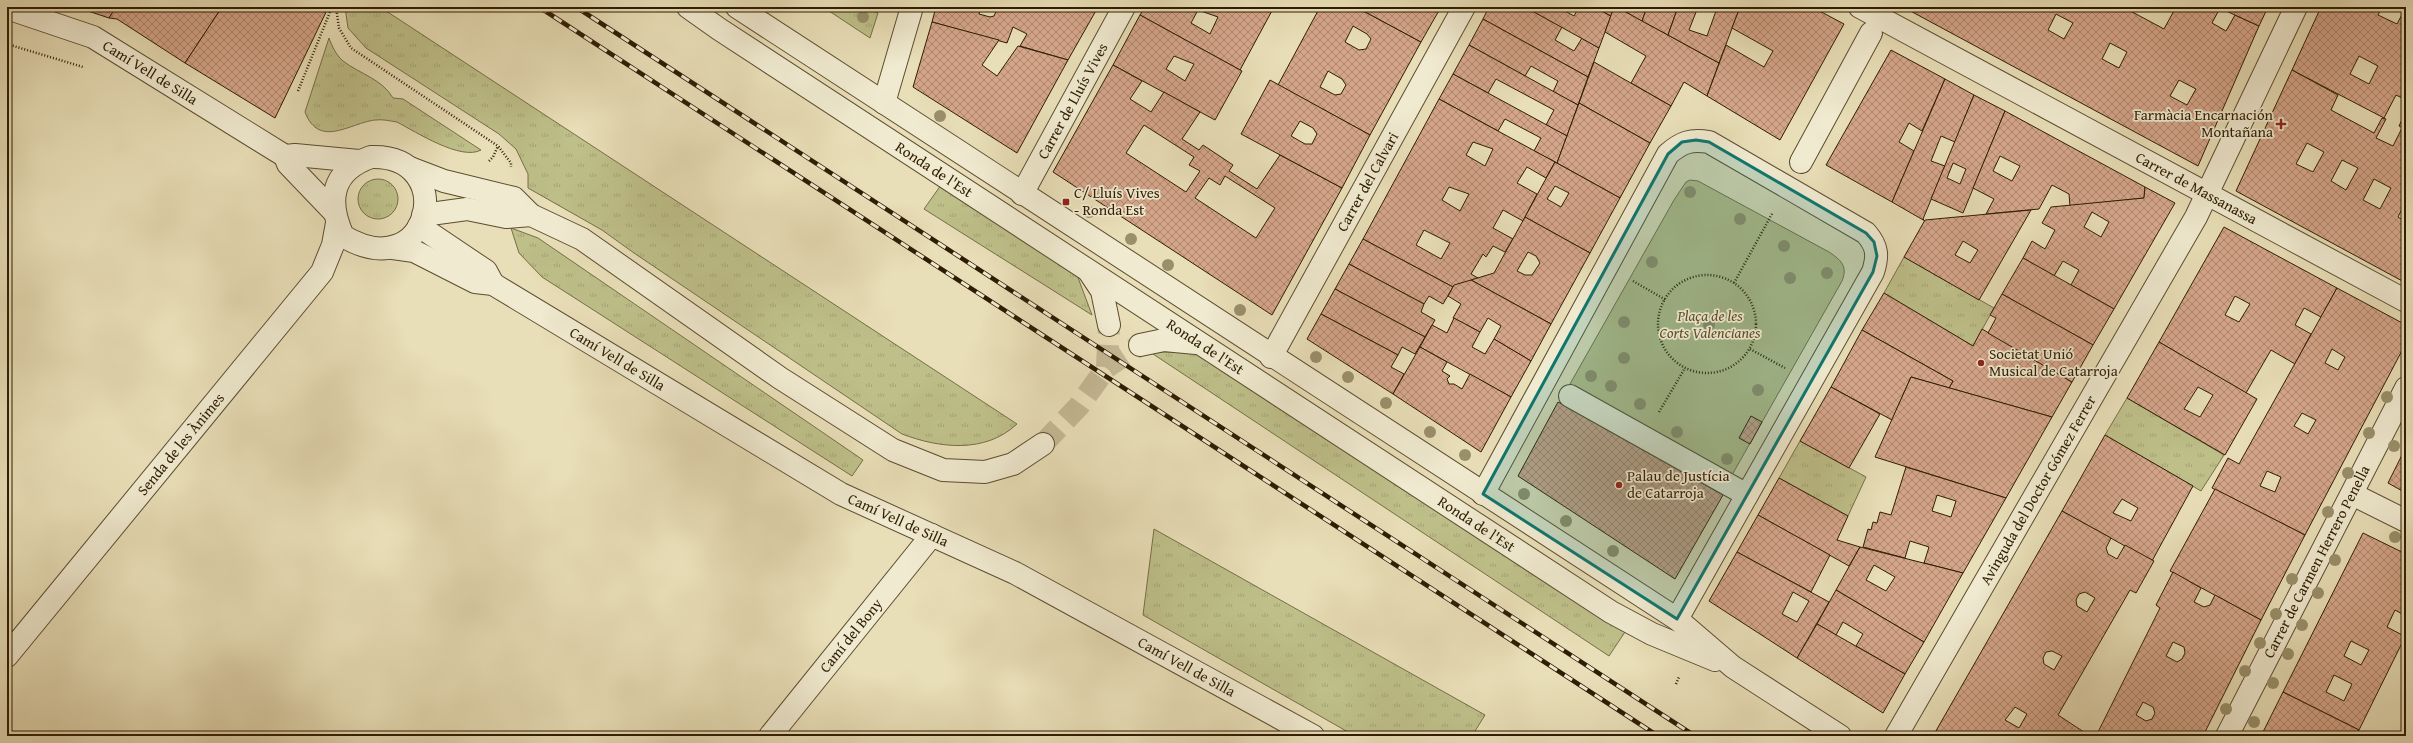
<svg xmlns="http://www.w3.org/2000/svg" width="2413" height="743" viewBox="0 0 2413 743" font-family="'Gentium Book Plus',serif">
<defs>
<pattern id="grass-tufts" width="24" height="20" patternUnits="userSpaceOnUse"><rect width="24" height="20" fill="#bebf89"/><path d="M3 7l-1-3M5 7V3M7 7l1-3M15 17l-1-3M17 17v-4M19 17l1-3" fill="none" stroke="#a4a475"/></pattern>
<pattern id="building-cross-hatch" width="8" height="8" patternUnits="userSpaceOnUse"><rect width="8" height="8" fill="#d5a58a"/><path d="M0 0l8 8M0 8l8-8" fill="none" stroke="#ad866f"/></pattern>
</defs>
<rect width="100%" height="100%" fill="#e8deb7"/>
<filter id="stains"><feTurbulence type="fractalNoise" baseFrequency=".005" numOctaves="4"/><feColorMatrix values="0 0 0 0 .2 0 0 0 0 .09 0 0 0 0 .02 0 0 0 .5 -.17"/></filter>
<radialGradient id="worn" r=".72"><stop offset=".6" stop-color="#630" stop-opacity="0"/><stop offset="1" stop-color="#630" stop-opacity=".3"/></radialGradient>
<g fill="url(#grass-tufts)" stroke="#766e46">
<path d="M345,7h35l637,417c-32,30 -78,24 -115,10l-268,-181 -32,-23 -74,-42v-14l-12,-25 -17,-15 -133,-86 -18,-20z"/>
<path d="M823,7h39l16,6 -8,25z"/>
<path d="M329,38c3,8 7,17 14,23 17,13 39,18 50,37l10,1 78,51c-20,11 -65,-18 -84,-28 -7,-1 -14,-3 -22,-2 -25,3 -56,29 -70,-8z"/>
<circle cx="378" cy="199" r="20"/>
<path d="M941,185l136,90 15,40 -168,-106z"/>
<path d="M511,228l27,10 325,222 -11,16 -310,-199 -23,-24z"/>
<path d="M1904,257l90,51 -21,38 -89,-53z"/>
<path d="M1150,352h45l430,280 -16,24z"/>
<path d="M2127,398l97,57 -23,36 -96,-56z"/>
<path d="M1800,441l66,36 -18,39 -69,-38z"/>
<path d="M1154,529l331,186 -13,21h-117l-212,-121z"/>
</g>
<path fill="#bebf89" stroke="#766e46" d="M1690,180l8,1 131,71c12,8 19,14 13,29l-110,194 -162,-91 104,-184 12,-18z"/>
<g fill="url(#building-cross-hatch)" stroke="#2e1d03" fill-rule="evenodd">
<path d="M76,7h40l-7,11z"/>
<path d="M116,7h106l-37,56 -68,-44 -8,-1z"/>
<path d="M222,7l106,1 -53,110 -90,-55z"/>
<path d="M936,7h45l-2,7 11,3 4,-1 4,-9h100l-30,53 -48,-14 7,-12 -14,-7 -6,16 -75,-21z"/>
<path d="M1145,7h129l-34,63 -100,-55zM1198,10l20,7 -8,17 -19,-11z"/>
<path d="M1320,7h36l65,35 -51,93 -92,-50zM1353,26l14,8 4,5 -5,10 -7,1 -14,-8zM1328,71l14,8 4,6 -5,9 -6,1 -15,-8z"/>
<path d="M1356,7h85l-20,35z"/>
<path d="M1489,7h36l37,20 -7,13 19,11 8,-13 17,10 -11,29 -105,-58z"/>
<path d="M1525,7h43l-3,4 9,5 5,-9h15l17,9 -12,32z"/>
<path d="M1594,7h20l-3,9z"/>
<path d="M1614,7h3l102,56 -12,33 -23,-14 -13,24 -40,-23 15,-27 -41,-24z"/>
<path d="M1617,7h30l-5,14z"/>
<path d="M1647,7h31l-10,28 -26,-14z"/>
<path d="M1678,7h20l-9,23 18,6 9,-25 -12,-4h36l-21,56 -51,-28z"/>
<path d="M1740,7h72l32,17 -64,116 -73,-44 19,-51 38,22 9,-16 -41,-23z"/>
<path d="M1903,7h103l4,2 1,-2h112l41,22 12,-22h41l3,1 -8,15 14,8 9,-16 24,11 -61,140zM2056,14l17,9 -9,16 -16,-9zM2110,43l17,9 -8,16 -17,-9zM2179,80l17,9 -9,16 -17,-9z"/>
<path d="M2226,7h42l-9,19 -35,-16z"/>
<path d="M2321,7h61l-4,8 19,9 9,-17v93l-10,-5 -12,23 -92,-48zM2359,56l19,10 -9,18 -19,-10z"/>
<path d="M1140,15l102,56 -27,49 -102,-55zM1174,56l20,8 -9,17 -19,-12z"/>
<path d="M1483,19l105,58 -10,28 -25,-13 5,-11 -27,-15 -6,10 -56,-31z"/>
<path d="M932,22l67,18 -17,25 15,11 21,-30 50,14 -51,93 -104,-66z"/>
<path d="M1469,45l109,60 -11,31 -21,-11 8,-15 -58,-31 -8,14 -35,-19z"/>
<path d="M1891,50l54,29 -23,52 -13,-8 -10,19 15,9 -22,51 -66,-37z"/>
<path d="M1594,62l77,44 -21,37 -71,-40z"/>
<path d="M1113,65l29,16 -12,18 21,13 13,-20 36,20 -18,27 17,11 4,-5 30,20 -4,6 28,18 23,-34 62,33 -70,127 -219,-143zM1144,125l50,32 -5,8 11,6 -14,21 -60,-39zM1225,176l50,32 -19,30 -61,-40 14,-20 11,7z"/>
<path d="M2292,70l46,25 -7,15 43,23 8,-15 4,1 -10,19 17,8 9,-18 4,2v71l-8,16 8,5v61l-170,-92zM2307,143l17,9 -11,20 -17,-8zM2342,160l16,8 -12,22 -15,-9zM2374,179l17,9 -11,21 -17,-9z"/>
<path d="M1453,74l114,62 -10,27 -23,-12 7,-13 -36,-19 -7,12 -59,-32z"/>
<path d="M1945,79l29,16 -19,47 -14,-6 -10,25 14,5 -22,53 2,2 -33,-19z"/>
<path d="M1270,80l100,55 -28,53 -101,-54zM1300,121l13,7 4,6 -5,10h-7l-14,-8z"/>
<path d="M1974,95l31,16 -42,102 -32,-14zM1953,163l13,6 -6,15 -13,-6z"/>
<path d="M1439,99l116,63 -9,16 -19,-11 -10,16 20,11 -14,27 -20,-11 -10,18 20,11 -8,13 -12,-6 -7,11 -3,-3 -12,20 7,4 -25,9 -90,-48zM1473,142l20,7 -8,17 -19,-11zM1449,187l20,7 -9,17 -18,-11zM1424,230l26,13 -9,16 -25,-14z"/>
<path d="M1579,103l71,40 -30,55 -63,-35z"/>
<path d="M2005,111l140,76 -1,11 -74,8 -1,-12 -17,-9 -13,24 -53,5 8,-15 -21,-11zM2000,156l20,10 -8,15 -19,-10z"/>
<path d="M2406,111v19l-7,-4z"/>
<path d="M1555,162l65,36 -30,55 -65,-36zM1555,186l14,7 -8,14 -14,-8z"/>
<path d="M2145,187l30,16 -61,106 -43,-24 8,-15 -16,-9 -9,15 -31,-18 9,-17 13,8 10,-19 -13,-7 9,-16 93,-9zM2092,212l17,10 -8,15 -17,-10z"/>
<path d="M2031,210l-52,90 -75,-43 21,-37zM1963,241l15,9 -8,13 -15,-8z"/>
<path d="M1525,217l65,36 -39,71 -80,-44 23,-7zM1528,252l8,4 4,7 -8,12h-7l-8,-4z"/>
<path d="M2224,227l113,61 -16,29 -17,-9 -9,17 16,9 -16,30 -24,-14 -25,43 -87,-51zM2235,296l15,8 -11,18 -14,-7z"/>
<path d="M1363,239l90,48 -10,17 -14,-8 -5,8 -75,-40z"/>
<path d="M2023,258l91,51 -21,36 -91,-51z"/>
<path d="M1349,264l75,40 -3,8 14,8 -10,17 -90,-48z"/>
<path d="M1471,280l80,44 -20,37 -37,-22 7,-13 -13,-8 -8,14 -27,-14 8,-14 -13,-8 6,-11z"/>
<path d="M2337,288l69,37v18l-101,192 -93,-47 16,-30 11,6zM2332,349l13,8 -7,13 -13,-7zM2302,413l14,7 -8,14 -14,-8zM2267,471l14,6 -6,15 -15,-6z"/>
<path d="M1335,289l90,48 -10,17 -13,-7 -4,8 -77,-41z"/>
<path d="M1884,293l89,53 9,-17 90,53 -20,35 -103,-29 4,-7 -91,-51z"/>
<path d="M2002,294l91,51 -21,37 -84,-49 8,-15 -6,-3z"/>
<path d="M1321,314l77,41 -7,12 13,7 -11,20 -86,-55z"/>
<path d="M1454,318l26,14 -8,15 13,7 9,-15 37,22 -20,36 -91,-50 12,-22 15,8z"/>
<path d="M1862,330l91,51 -4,7 -38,-11 -19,43 -61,-33z"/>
<path d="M2159,342l98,57 -32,56 -98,-57zM2198,387l15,8 -13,22 -16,-8z"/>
<path d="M1420,347l27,15 -5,9 8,5 -3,3 2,5h5l8,5 8,-15 41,23 -30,55 -88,-58z"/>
<path d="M1911,377l141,40 -46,81 -131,-41z"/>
<path d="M1831,387l49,27 -31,54 -49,-27z"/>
<path d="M1558,402l165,93 -48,84 -157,-103z"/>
<path d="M1751,416l11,6 -12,22 -11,-6z"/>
<path d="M2105,435l88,51 -41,75 -90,-50zM2122,499l16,9 -7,13 -18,-8z"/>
<path d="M2406,447v46l-18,-10z"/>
<path d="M1906,467l100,31 -43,75 -39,-10 5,-16 -19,-6 -5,17 -42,-11 5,-18 3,1 2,-8 4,1 3,-11 11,3zM1937,495l19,6 -5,16 -19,-6z"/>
<path d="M1779,478l69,38 -11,24 23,7 -11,19 -91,-51z"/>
<path d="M2215,489l90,46 -44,85 -91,-49z"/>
<path d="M2062,511l49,27 -5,10 2,6 9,5 8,-14 29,16 -18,32 -6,-3 -72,125 32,21h-157zM2085,592l10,6 -8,14 -10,-6 -1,-6 3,-6zM2052,651l10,5 -8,14 -10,-6 -1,-6 3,-6zM2015,707l12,7 -8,14 -14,-8z"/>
<path d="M1758,515l72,40 -19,37 -74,-40z"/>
<path d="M2363,533l43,21v62l-11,-6 -8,17 17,9 2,-3v12l-4,-2 -43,87 -76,-38zM2351,641l18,9 -8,15 -17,-9zM2334,675l18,9 -8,17 -18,-9z"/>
<path d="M1860,547l103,26 -39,69 -88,-52zM1874,565l21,12 -9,14 -20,-11z"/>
<path d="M1737,552l92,50 -32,56 -88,-57zM1793,592l16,9 -12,21 -15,-8z"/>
<path d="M2173,572l28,16 -7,14 10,5 6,-2 5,-10 46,25 -58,116h-107l64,-128 -4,-3zM2173,642l11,5 1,6 -3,6 -5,3 -11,-6zM2143,702l10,5 2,6 -3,6 -6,2 -10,-6z"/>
<path d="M1836,590l88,52 -19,32 -49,-28 7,-12 -20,-12 -7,13 -19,-11z"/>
<path d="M1817,624l88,50 -22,39 -86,-55z"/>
<path d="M2283,692l76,38 -3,6h-95z"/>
</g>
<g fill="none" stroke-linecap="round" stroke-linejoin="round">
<g stroke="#c3b793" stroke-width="22" stroke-dasharray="22 11" stroke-linecap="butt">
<path d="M1107,367l2,-42"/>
<path d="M1043,444l36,-38 28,-39 33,-22"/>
</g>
<defs>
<g id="minor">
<path id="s1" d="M688,7l31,22 892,583 41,22 63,26"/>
<path d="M737,7l940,612 56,48 107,69"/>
<path id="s2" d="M1860,7l546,294"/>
<path id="s3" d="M7,8l86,29 192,119 10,-1 64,6"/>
<path d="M884,103l28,-96"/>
<path d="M285,156l3,8 45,47"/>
<path d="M371,157c89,-3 60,132 -28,79 -16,-35 -12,-65 28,-79z"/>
<path d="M1801,162l70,-129"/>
<path d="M410,168l34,13 70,17 17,17 51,24 198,139 113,72 50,20 42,2 28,-8 30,-20"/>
<path id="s4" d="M1022,194l102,-187"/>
<path d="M423,215l44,-6 39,8 25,-2"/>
<path d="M419,226l67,45 7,13"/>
<path id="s5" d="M393,248l21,3 61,31 18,2 348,210 174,79 298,163"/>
<path d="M1090,273l12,18 7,34"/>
<path d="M1140,345l24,-5 32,3"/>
<path id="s6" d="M1271,357l193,-350"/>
<path d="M1570,396l177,99"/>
<path d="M1483,494l185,-340c14,-12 23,-15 41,-12l157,91c12,14 12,23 7,39l-196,347"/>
<path d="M2352,494l54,27"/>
<path id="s7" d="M7,656l315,-384 11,-27 4,-22"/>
<path id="s8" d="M770,736l162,-201"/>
<path id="s9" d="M1896,736l300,-519 100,-210"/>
<path id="s10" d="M2227,736l179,-348"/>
</g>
</defs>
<use href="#minor" stroke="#5c4d30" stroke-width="24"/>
<g stroke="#2e1d03" stroke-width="2.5" stroke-dasharray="1 2" stroke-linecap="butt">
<path d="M336,7l3,21 12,20 147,98 13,17v4"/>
<path d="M870,7l11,4"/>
<path d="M7,44l76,23"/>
<path d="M298,91l34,-84"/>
<path d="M489,161l4,-4 5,-11"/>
<circle cx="1707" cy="324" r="49"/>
<path d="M1633,281l33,19"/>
<path d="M1734,283l39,-71"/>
<path d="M1750,349l35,19"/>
<path d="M1659,412l26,-44"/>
<path d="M1676,684l3,-7"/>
</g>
<use href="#minor" stroke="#f0ead0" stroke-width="22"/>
<defs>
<g id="rail">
<path d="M539,7l1119,729"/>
<path d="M576,7l1119,729"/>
</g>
</defs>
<use href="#rail" stroke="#2e1d03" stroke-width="4.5"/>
<use href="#rail" stroke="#f0ead0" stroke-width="3" stroke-dasharray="9" stroke-linecap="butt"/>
</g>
<g fill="#998f6a">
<circle cx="863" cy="17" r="6"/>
<circle cx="940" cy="116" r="6"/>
<circle cx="1690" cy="192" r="6"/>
<circle cx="1089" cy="212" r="6"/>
<circle cx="1740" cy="219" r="6"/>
<circle cx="1131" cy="239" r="6"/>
<circle cx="1784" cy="246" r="6"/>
<circle cx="1652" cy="262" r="6"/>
<circle cx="1168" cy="265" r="6"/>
<circle cx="1827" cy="273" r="6"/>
<circle cx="1790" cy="278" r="6"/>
<circle cx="1240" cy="310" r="6"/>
<circle cx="1624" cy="322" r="6"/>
<circle cx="1709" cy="325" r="6"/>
<circle cx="1316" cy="357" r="6"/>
<circle cx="1624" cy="358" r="6"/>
<circle cx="1591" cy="376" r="6"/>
<circle cx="1348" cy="377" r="6"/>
<circle cx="1611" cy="386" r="6"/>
<circle cx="1758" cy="390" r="6"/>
<circle cx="2387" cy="397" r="6"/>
<circle cx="1386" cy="403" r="6"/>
<circle cx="1640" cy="404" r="6"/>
<circle cx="1430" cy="432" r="6"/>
<circle cx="1677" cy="432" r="6"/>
<circle cx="2369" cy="433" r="6"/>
<circle cx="2394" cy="446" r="6"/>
<circle cx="1465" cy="455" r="6"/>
<circle cx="1727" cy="459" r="6"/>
<circle cx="2348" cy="473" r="6"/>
<circle cx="1524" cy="494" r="6"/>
<circle cx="2328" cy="512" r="6"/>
<circle cx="1566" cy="521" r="6"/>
<circle cx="2395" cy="537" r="6"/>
<circle cx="1613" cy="551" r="6"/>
<circle cx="2335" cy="560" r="6"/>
<circle cx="2292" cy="579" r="6"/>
<circle cx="2318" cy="593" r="6"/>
<circle cx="2276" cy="614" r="6"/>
<circle cx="2302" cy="625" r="6"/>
<circle cx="2260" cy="643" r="6"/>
<circle cx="2288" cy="654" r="6"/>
<circle cx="2245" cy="671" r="6"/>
<circle cx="2273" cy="683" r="6"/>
<circle cx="2226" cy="709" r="6"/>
<circle cx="2254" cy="722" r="6"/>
</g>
<path fill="#0f766e" fill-opacity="0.2" stroke="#0f766e" stroke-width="3" stroke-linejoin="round" d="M1696,140l13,2 157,91 8,9 3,14 -4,16 -196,347 -194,-125 185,-340 14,-12z"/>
<g fill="#8f2418" stroke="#f0ead0" stroke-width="1.5">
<path d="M2279 118h4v4h4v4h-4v4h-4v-4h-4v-4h4z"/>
<rect x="1062" y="198" width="8" height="8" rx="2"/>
<circle cx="1981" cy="363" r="4"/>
<circle cx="1619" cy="485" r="4"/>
</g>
<g text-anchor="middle" stroke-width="3.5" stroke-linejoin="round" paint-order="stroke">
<g font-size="15" fill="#2e1d03" stroke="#f0ead0">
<text dy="5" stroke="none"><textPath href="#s3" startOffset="158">Camí Vell de Silla</textPath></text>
<text dy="5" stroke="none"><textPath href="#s4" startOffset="106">Carrer de Lluís Vives</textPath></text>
<text dy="5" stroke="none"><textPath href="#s1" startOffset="295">Ronda de l'Est</textPath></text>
<text dy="5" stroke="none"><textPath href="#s6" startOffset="200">Carrer del Calvari</textPath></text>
<text dy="5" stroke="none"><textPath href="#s2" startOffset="382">Carrer de Massanassa</textPath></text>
<text dy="5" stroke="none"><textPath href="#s1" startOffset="619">Ronda de l'Est</textPath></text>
<text dy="5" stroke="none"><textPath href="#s5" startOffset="253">Camí Vell de Silla</textPath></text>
<text dy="5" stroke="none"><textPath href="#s7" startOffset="274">Senda de les Ànimes</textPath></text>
<text dy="5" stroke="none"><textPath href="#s9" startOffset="284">Avinguda del Doctor Gómez Ferrer</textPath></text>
<text dy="5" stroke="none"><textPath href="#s5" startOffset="577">Camí Vell de Silla</textPath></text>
<text dy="5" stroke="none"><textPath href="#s1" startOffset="943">Ronda de l'Est</textPath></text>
<text dy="5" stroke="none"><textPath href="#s10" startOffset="196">Carrer de Carmen Herrero Penella</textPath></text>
<text dy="5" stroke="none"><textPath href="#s8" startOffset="129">Camí del Bony</textPath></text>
<text dy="5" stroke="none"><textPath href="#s5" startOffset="901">Camí Vell de Silla</textPath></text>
</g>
<g font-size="15" fill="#2e1d03" stroke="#f0ead0" text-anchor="start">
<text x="2273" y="120" text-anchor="end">Farmàcia Encarnación<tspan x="2273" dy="17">Montañana</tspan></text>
<text x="1074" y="198">C/ Lluís Vives<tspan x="1074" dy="17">- Ronda Est</tspan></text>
<text x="1989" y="359">Societat Unió<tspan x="1989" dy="17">Musical de Catarroja</tspan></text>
<text x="1627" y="481">Palau de Justícia<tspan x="1627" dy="17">de Catarroja</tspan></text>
</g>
<g font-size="15" font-style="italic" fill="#594e2b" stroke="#f0ead0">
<text x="1710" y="321">Plaça de les<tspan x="1710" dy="17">Corts Valencianes</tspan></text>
</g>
</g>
<rect width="2413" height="743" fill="none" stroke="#e8deb7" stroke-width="24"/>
<rect x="8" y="8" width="2397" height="727" fill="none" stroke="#2e1d03" stroke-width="2"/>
<rect x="12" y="12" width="2389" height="719" fill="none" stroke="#2e1d03"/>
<rect width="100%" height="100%" filter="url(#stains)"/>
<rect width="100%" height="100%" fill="url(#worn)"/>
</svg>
